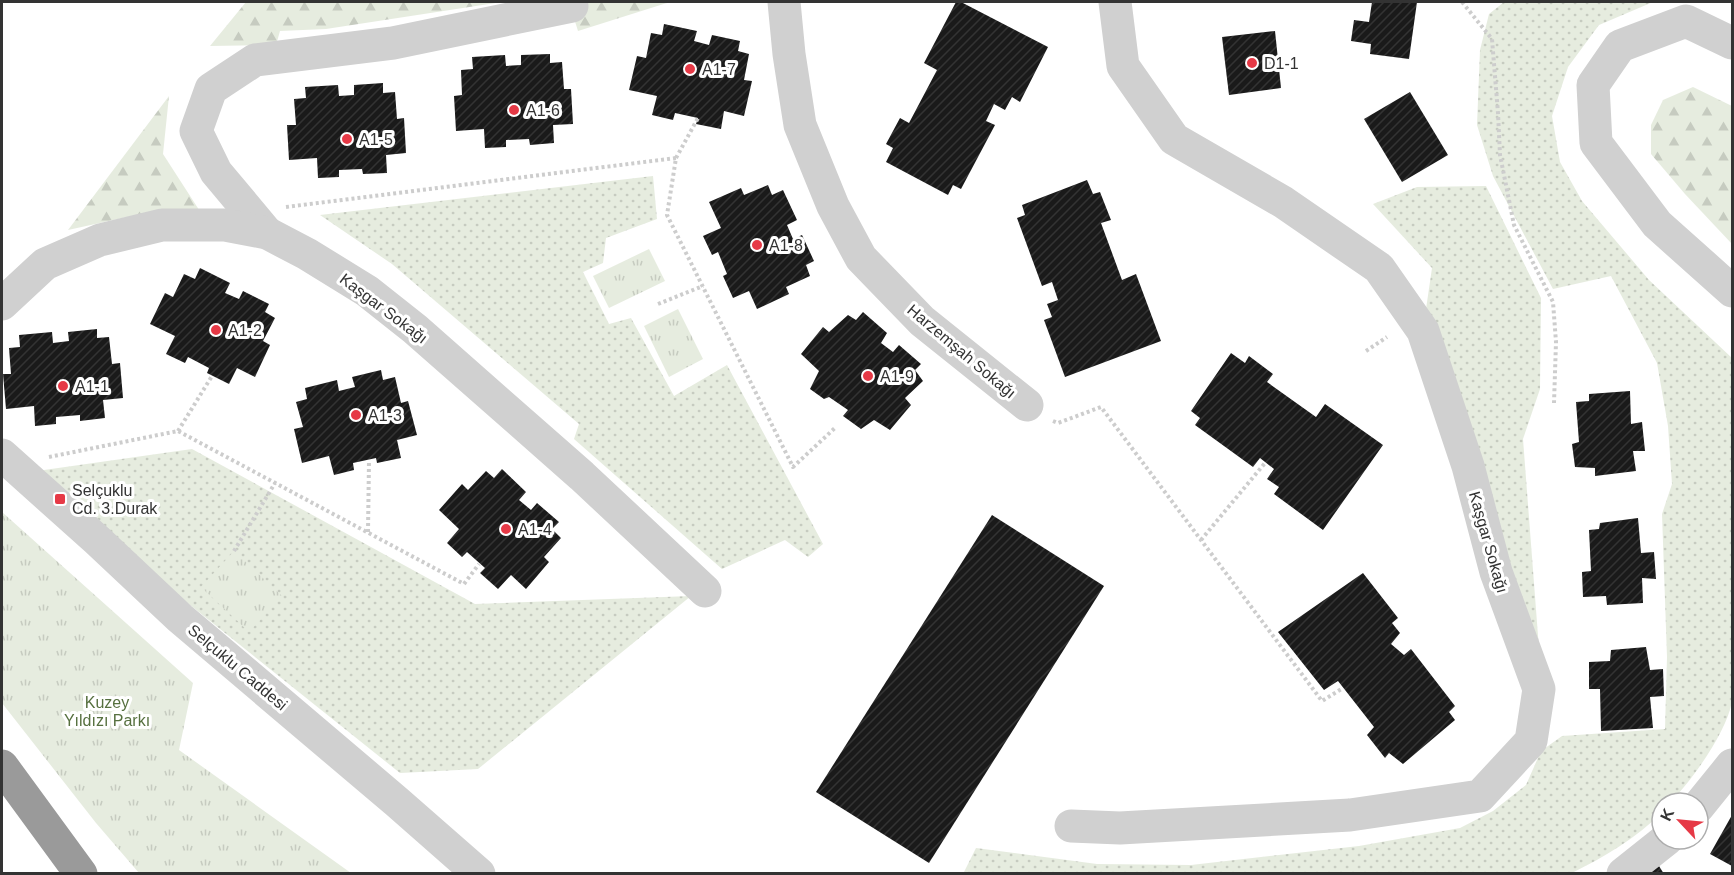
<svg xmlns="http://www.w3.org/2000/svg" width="1734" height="875" viewBox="0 0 1734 875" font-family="Helvetica,sans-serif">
<defs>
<pattern id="grass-dots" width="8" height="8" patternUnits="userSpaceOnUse" patternTransform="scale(1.5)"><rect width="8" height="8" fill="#e6ecdf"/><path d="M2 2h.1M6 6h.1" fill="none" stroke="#c6cbc0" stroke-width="1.8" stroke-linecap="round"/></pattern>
<pattern id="forest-firs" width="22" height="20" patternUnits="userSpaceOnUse" patternTransform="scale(1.5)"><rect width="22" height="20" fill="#e6ecdf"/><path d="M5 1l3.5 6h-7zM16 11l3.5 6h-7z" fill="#c6cbc0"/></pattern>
<pattern id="park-tufts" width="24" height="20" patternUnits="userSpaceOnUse" patternTransform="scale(1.5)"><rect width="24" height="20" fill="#e6ecdf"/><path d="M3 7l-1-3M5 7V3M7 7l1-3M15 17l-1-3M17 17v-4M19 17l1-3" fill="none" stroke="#c6cbc0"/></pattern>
<pattern id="building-hatch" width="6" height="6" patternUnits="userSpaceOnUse" patternTransform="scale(1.5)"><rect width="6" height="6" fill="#1a1a1a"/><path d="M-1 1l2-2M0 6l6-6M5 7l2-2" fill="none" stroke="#333"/></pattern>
</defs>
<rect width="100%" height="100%" fill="#fff"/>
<g fill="url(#grass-dots)">
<path d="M1504,2h163h-14l-54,23 -31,42 -16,49 8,46 22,39 67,79 83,78v343c-5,31 -40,79 -62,102h-8v9c-25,26 -58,45 -90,61l-609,1 13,-26 121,16 94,1 168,-19 101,-18 33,-17 33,-26 15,-34 21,-15 103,-7 2,-72 -5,-143 10,-30 -4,-58 -11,-63 -46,-87 -58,13 -60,-113 -16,-51 3,-75 9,-36z"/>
<path d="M653,176l4,43 -51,19 -3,25 -20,9 26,52 22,-6 43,78 53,-31 96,179 -15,13 -23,-17 -63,29 -148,-130 5,-15 -187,-160 -72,-49z"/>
<path d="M1486,186l55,112 -1,91 -17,50 18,236 -115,-366 6,-41 -59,-64 44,-17z"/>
<path d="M192,449l283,155 216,-8 -213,173 -78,4 -240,-192 -123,-110z"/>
</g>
<g fill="url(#forest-firs)">
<path d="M246,2h256l-176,27 -46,2 -4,14 -66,1z"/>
<path d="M569,2h101l-92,29z"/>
<path d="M1693,87l39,19v138l-47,-50 -34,-40v-29l12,-25z"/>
<path d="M169,96l-6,58 40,62 -76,1 -59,13z"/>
</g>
<g fill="url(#park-tufts)">
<path d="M649,249l16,32 -56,27 -16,-32z"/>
<path d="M678,309l25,50 -34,18 -25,-51z"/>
<path d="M2,512l191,171 -14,67 172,123h-212l-43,-50 -94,-120z"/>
<path d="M234,551l48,45 -33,36 -48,-45z"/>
</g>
<g fill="url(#building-hatch)">
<path d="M956,2h5l87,45 -28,55 -8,-5 -7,13 -11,-6 -8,17 9,4 -34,64 -8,-4 -5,10 -62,-33 7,-14 -7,-4 14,-26 9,5 28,-53 -13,-7z"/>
<path d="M1372,2h45l-8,57 -39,-5 1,-10 -20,-3 3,-21 15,2z"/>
<path d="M664,24l33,7 -3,10 15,4 3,-10 28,6 -2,10 11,3 -5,26 8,1 -8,35 -20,-5 -3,18 -25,-5 2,-6 -23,-5 -2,7 -21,-5 5,-19 -28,-6 8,-34 9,2 5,-25 11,2z"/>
<path d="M1275,31l6,57 -52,7 -7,-58z"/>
<path d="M550,54v9l12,-1 2,27h7l2,35 -20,1 1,18 -24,2 -1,-6 -23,1v7l-21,1 -1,-19 -28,2 -2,-35 8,-1 -1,-25 12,-1 -1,-12 33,-2 1,11 15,-1v-10z"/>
<path d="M383,83v10l12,-1 2,27 7,-1 2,35 -20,2 1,18 -24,1 -1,-5 -23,1v7l-21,1 -1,-20 -28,2 -2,-35h9l-2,-26 12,-1 -1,-11 33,-2 1,11 15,-1v-10z"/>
<path d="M1410,92l38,63 -46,27 -38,-63z"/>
<path d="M1087,180l6,14 7,-2 11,28 -10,3 21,57 14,-6 25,67 -96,36 -21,-57 8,-3 -5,-13 11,-4 -6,-18 -10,4 -25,-68 8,-3 -3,-10z"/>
<path d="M768,185l4,10 11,-5 14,30 -10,5 6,14 9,-4 12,26 -8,4 4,11 -24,11 3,7 -32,15 -8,-18 -16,7 -10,-22 4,-2 -9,-22 -6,3 -9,-19 18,-8 -12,-26 32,-14 3,7z"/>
<path d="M200,268l30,15 -5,10 14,6 4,-8 26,13 -4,8 10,6 -12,23 7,4 -15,32 -18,-9 -8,16 -22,-11 2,-5 -21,-11 -3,6 -19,-9 9,-18 -25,-12 15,-31 8,4 11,-23 11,5z"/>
<path d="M863,312l24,21 -6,10 12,9 6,-7 22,19 -6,6 8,11 -18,17 6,7 -21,25 -16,-10 -13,9 -18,-13 5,-6 -19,-13 -5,2 -14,-10 9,-18 -18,-17 22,-27 6,5 19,-17 8,5z"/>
<path d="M97,329v9l12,-1 3,27 8,-1 3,35 -20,2 2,18 -25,3v-6l-24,2v7l-21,2 -1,-20 -28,3 -3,-35h8l-2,-26 11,-1 -1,-12 33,-3 1,11 16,-2 -1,-9z"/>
<path d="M1231,353l14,10 4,-7 24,18 -6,8 49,35 9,-13 58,41 -60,85 -49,-36 5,-7 -12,-8 7,-10 -14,-11 -7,9 -58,-42 5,-7 -9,-7z"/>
<path d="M381,370l2,10 12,-3 6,26 7,-2 9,34 -20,5 4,18 -24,5 -1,-5 -23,5 1,7 -20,5 -5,-19 -27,7 -8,-34 9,-2 -7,-25 11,-3 -2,-11 32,-8 2,11 16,-4 -3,-10z"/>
<path d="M1630,391l1,33 11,-2 3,29h-12l3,20 -41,5v-8l-20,-1 -3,-23 7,-2 -3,-40 13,-1v-7z"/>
<path d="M502,469l24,23 -7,8 12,10 6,-7 22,19 -7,7 9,9 -17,19 5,5 -23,27 -15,-14 -13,14 -18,-16 5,-5 -18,-16 -5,5 -15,-14 12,-14 -20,-19 23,-26 6,6 18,-19 8,7z"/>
<path d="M992,515l112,71 -175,277 -113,-71z"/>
<path d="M1638,518l3,35 13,-1 2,27 -14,-1 1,25 -36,2 -1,-9 -23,1 -1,-25 9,-1 -2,-41 10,-1 1,-6z"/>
<path d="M1363,573l35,45 -6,5 8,10 -9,11 13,11 7,-6 44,57 -6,6 6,8 -52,44 -14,-11 -4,5 -18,-23 7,-8 -36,-46 -14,9 -46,-58z"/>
<path d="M1646,647l4,23 13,-1 1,27 -14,1 3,31 -52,3 -1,-42h-11v-27l21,-1 1,-11z"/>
<path d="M1732,815v51l-22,-12z"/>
<path d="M1659,866l5,8h-18z"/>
</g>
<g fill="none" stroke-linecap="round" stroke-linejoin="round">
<g stroke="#cdcdcd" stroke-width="4" stroke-dasharray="3 3" stroke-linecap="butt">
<path d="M1462,2l30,37 6,74 2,42 14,70 39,77 3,40 -2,61"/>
<path d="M676,158l22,-40"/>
<path d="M286,207l390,-49 -9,57 126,252 43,-40"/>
<path d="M658,304l45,-18"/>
<path d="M1366,351l21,-14"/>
<path d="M1053,421l5,2 43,-16 221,294 21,-13"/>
<path d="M178,431l34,-55"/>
<path d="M49,457l129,-26 286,153 15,-20"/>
<path d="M368,532l1,-72"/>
<path d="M1201,540l64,-77"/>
<path d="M234,551l41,-68"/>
</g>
<g stroke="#d0d0d0" stroke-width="33">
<path d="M784,2l5,52 11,71 33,81 28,52 61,63 105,84"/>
<path d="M1732,43l-46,-22 -66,25 -27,39 3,58 61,81 75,67"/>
<path d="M267,233l-51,-61 -20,-41 15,-42 44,-29 138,-17 179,-37"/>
<path d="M2,304l43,-40 55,-24 62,-15h63l42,8 40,21 60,37 48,38 167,147 123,115"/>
<path d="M2,455l95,85 83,78 217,184 82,72"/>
<path d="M1698,807l34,-42"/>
<path d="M1071,826l49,2 230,-13 130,-19 51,-55 8,-52 -43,-117 -28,-106 -45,-135 -44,-63 -96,-66 -109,-63 -51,-73 -8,-64"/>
<path d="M1623,874l44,-35"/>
</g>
<path stroke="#9a9a9a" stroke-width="33" d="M2,766l79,108"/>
</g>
<g fill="#e63946" stroke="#fff" stroke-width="2">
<circle cx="1252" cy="63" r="6"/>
<circle cx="690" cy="69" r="6"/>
<circle cx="514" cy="110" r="6"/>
<circle cx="347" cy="139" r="6"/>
<circle cx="757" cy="245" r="6"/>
<circle cx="216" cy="330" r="6"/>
<circle cx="868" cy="376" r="6"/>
<circle cx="63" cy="386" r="6"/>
<circle cx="356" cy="415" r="6"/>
<rect x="54" y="493" width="12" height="12" rx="3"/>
<circle cx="506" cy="529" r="6"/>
</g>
<g text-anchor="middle" stroke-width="6" stroke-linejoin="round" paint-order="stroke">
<g font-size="16" fill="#333" stroke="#fff" text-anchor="start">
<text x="1264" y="69">D1-1</text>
<text x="702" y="75">A1-7</text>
<text x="526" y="116">A1-6</text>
<text x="359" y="145">A1-5</text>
<text x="769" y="251">A1-8</text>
<text x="228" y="336">A1-2</text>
<text x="880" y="382">A1-9</text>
<text x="75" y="392">A1-1</text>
<text x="368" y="421">A1-3</text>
<text x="72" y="496">Selçuklu<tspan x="72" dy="18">Cd. 3.Durak</tspan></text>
<text x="518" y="535">A1-4</text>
</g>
<g font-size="16" fill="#333" stroke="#fff">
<text transform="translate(384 308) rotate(37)" y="6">Kaşgar Sokağı</text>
<text transform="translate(962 351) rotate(40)" y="6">Harzemşah Sokağı</text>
<text transform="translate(1489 542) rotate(74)" y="6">Kaşgar Sokağı</text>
<text transform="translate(238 667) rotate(40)" y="6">Selçuklu Caddesi</text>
</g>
<g font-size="16" fill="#56703f" stroke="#fff">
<text x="107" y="708">Kuzey<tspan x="107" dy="18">Yıldızı Parkı</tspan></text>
</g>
</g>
<rect width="1734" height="875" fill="none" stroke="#333333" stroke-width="6"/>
<g transform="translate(1680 821) rotate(296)"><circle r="28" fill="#ffffff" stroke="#adadad" stroke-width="1.5"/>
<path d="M0-4.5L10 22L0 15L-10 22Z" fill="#e63946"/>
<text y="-9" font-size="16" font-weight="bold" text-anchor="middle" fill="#333333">K</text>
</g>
</svg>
